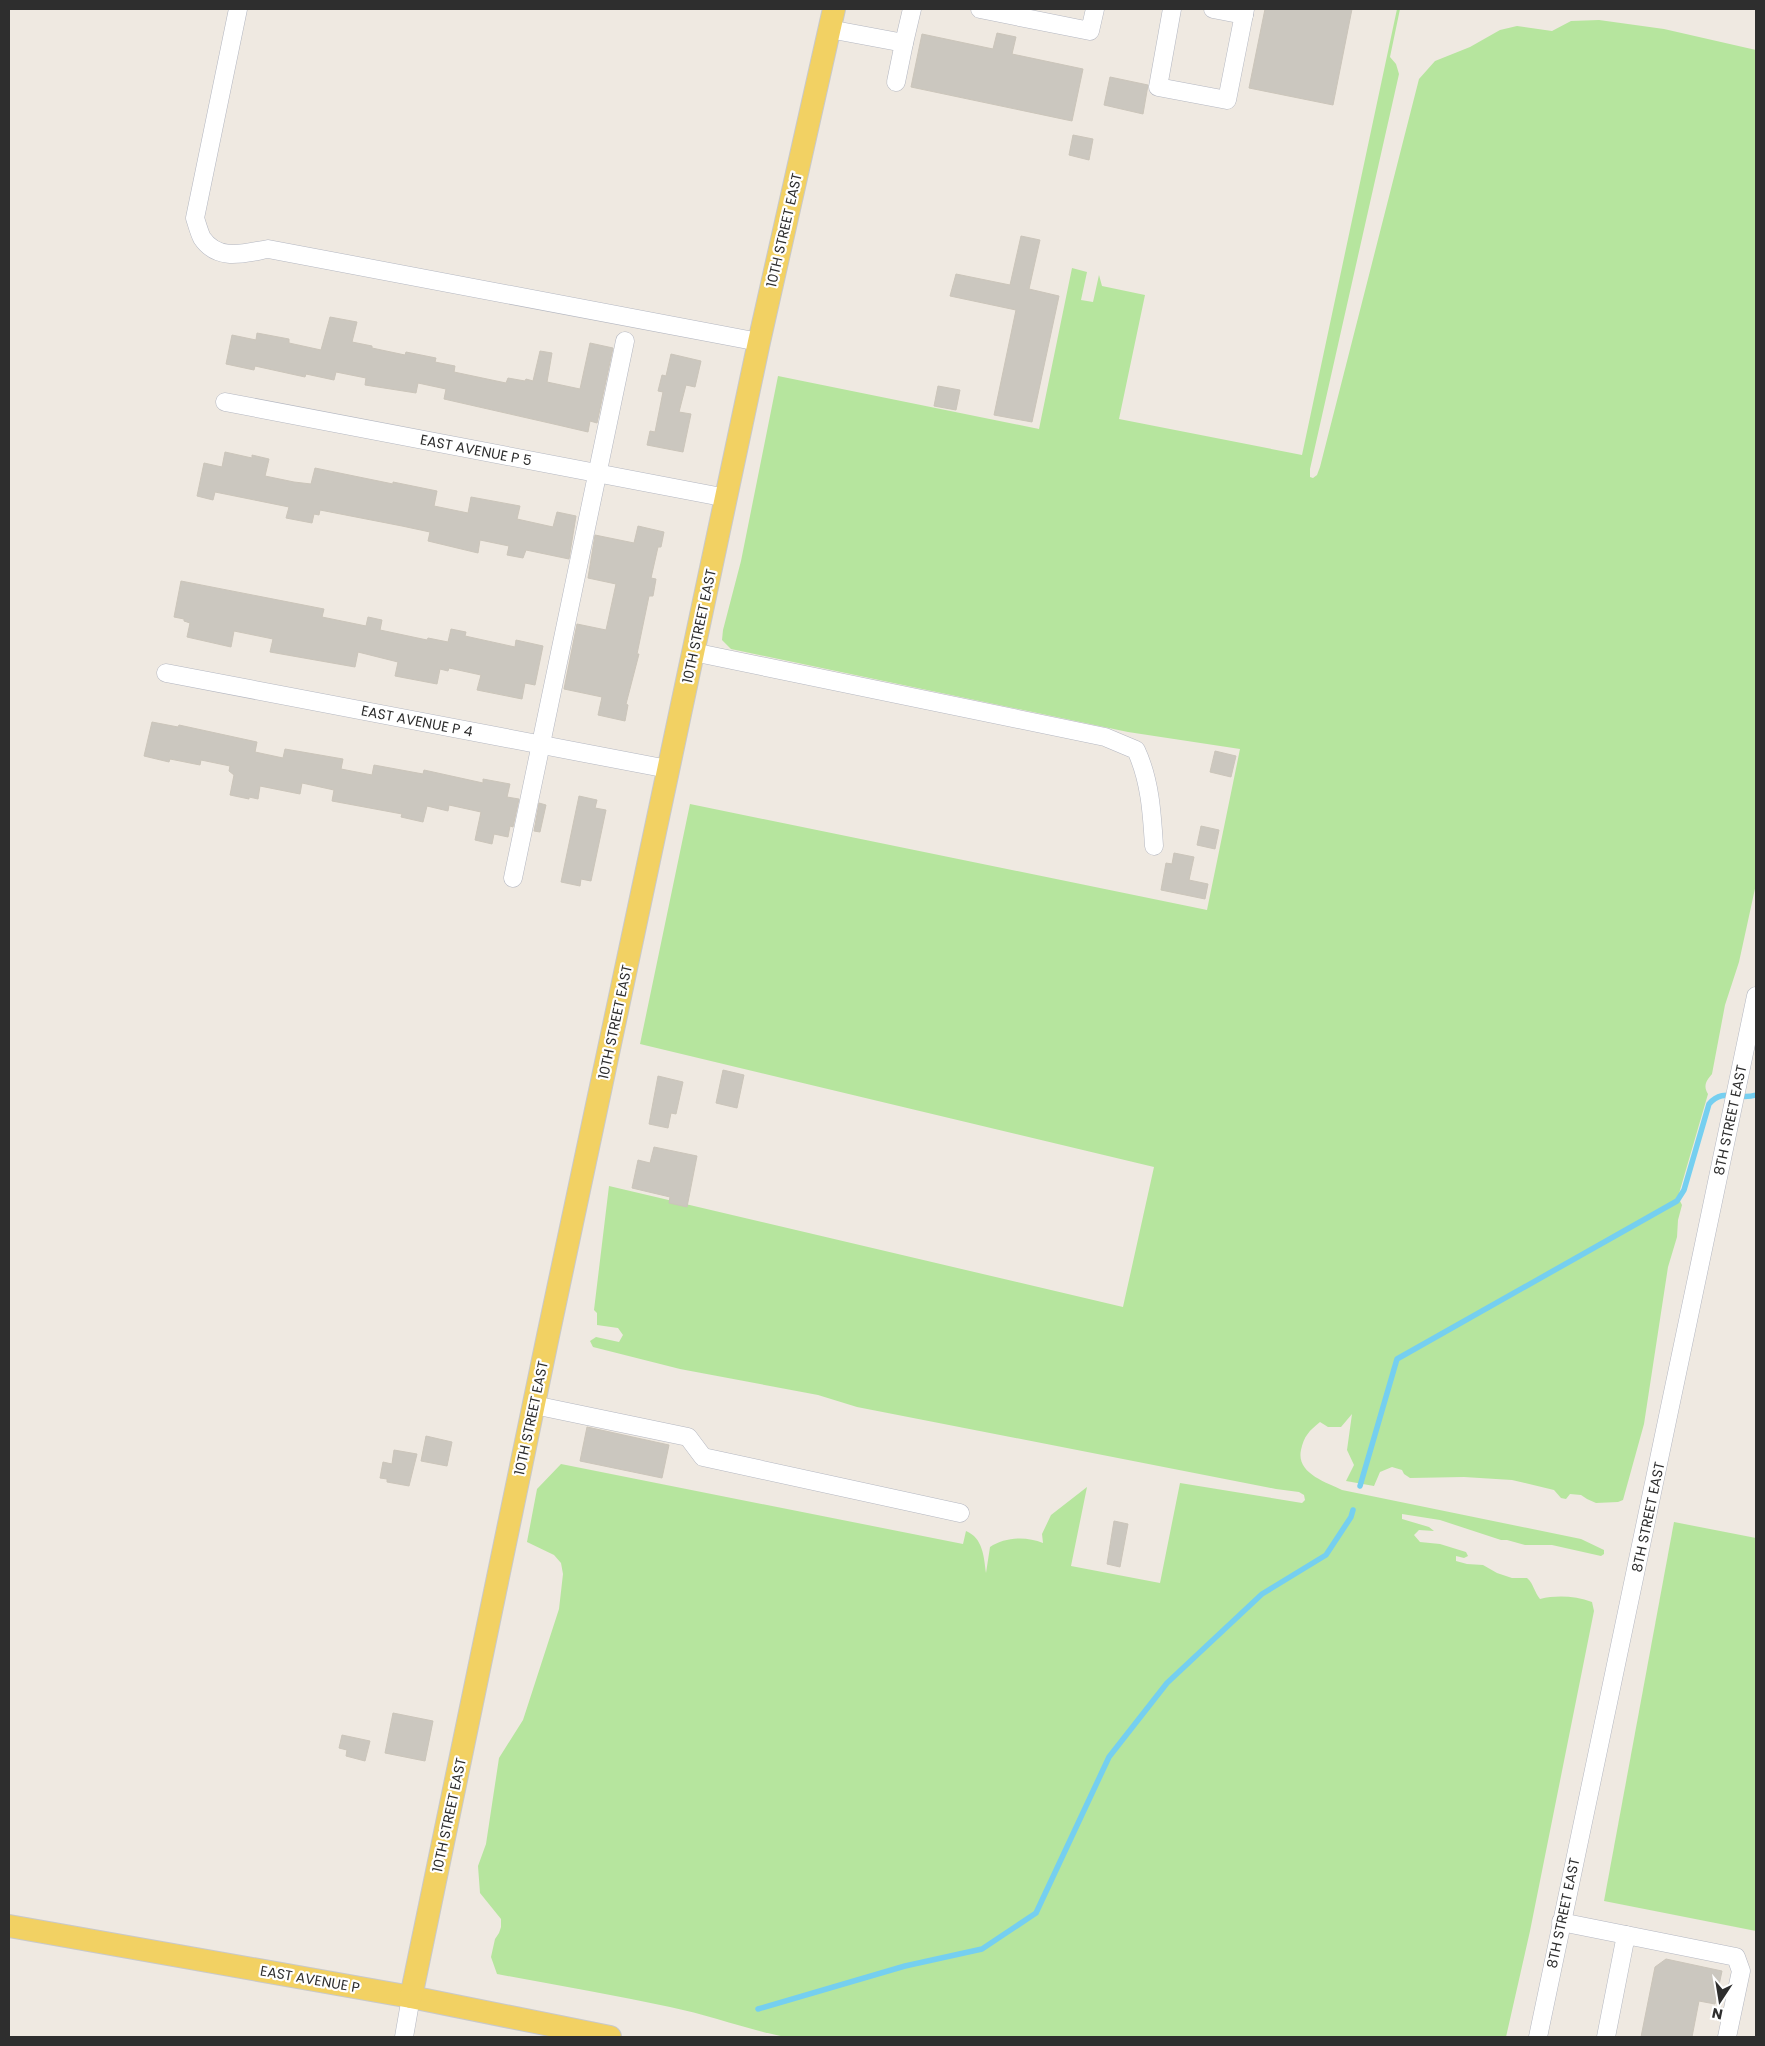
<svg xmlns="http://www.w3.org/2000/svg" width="1765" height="2046" viewBox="0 0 1765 2046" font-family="Poppins,sans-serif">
<rect width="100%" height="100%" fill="#efe9e1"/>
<g fill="#b6e59e">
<path d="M1397,9h3l-10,48 6,7 3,10 -89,395v8l3,1 4,-3 3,-8 99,-388 16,-18 35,-14 30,-17 17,-4 35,5 19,-10 28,-1 65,9 92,21v834l-17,78 -14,43 -13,69c-6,7 -9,12 -4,20l-30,103 4,8 -4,15 -1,17 -9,30 -24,157 -21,76 -5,2 -22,1 -9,-4 -6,-4 -11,-1 -4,5 -5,-1 -7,-8 -42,-10 -48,-3 -54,1 -6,-4 -2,-4 -10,-3 -12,5 -6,14 -28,-5 8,-16 -7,-15 5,-36 -11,13h-13l-8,-5c-11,9 -16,14 -19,28 -5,23 24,32 41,40l239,49 23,11v4l-3,2 -49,-11h-27l-18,-5h-6l-61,-20 -38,-6v5l27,8 5,4 -15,-1 -5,5 6,7 20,2 26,8 2,4 -4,2 -8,-2v5l11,3 16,1 14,8 15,5h15c7,6 7,14 13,21 17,-4 35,-3 52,3l2,9 -64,320 -24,106h-721c-39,-8 -76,-22 -115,-30 -57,-12 -115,-22 -173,-33l-6,-17 4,-18 4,-6 2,-6v-8l-21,-26 -2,-27 8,-22 13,-86 24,-38 36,-111 4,-35 -2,-11 -7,-8 -27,-13 10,-53 24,-25 402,80 3,-13c17,7 18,26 20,42l4,-26c15,-10 36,-11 53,-4l-1,-9 9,-19 36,-28 -16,79 89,17 20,-100 122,20 3,-3 -1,-5 -5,-3 -23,-3 -419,-82 -39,-12 -138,-26 -87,-22 -3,-6 6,-4 23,5 4,-7 -5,-7 -21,-3v-12l-3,-3 15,-124 514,121 31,-140 -514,-123 50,-240 517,106 33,-161 -112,-17 -397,-83 -9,-9 1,-10 18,-69 37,-185 261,53 33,-161 15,4 -6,28 12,2 6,-27 3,11 43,9 -26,124 183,36z"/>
<path d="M1674,1522l82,16v393l-152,-30z"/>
</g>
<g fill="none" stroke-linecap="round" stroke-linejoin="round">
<g stroke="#75cff0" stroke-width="5.5">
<path d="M1360,1486l37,-127 280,-158 7,-11 25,-86c14,-17 28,-3 47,-9"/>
<path d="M758,2009l147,-43 77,-17 54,-36 73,-156 58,-74 95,-89 64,-39 25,-38 2,-7"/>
</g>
</g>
<g fill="#cbc7bf" stroke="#cbc5ba">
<path d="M1265,9h87l-19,96 -84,-17z"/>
<path d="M997,33l19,4 -4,17 71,15 -11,52 -161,-34 11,-53 71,15z"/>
<path d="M1110,77l38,8 -5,29 -39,-9z"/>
<path d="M1073,135l20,4 -4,21 -20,-5z"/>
<path d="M1021,236l19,4 -11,49 30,7 -27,126 -38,-7 22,-105 -66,-14 6,-22 54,11z"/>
<path d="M330,317l27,5 -5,20 20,4v2l33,7 1,-3 30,6 -1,4 20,4 -1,6 52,11 2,-5 17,3 1,-2 7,2 7,-30 12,2 -5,29 33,7 10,-46 23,5 -16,75 -7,-2 -2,11 -30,-7 -114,-26 2,-10 -28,-6 -2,10 -51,-8 1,-7 -30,-6 -2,8 -28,-6 -1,3 -50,-11 -1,4 -28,-6 6,-29 24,5 1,-7 32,6v4l32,7z"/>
<path d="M671,354l30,7 -6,26 -9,-2 -7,27 12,2 -8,38 -36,-7 3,-14 5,1 8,-40 -5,-1 4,-16 4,1z"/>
<path d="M938,386l22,4 -4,20 -22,-4z"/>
<path d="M225,452l27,6v-3l17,4 -4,17 29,6 17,2 4,-16 78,16v-2l44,9 -3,15 34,7 3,-16 49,9 -3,13 36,8 4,-15 19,4 -7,43 -43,-9 -3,8 -16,-3 2,-9 -29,-6 -2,13 -50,-12 2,-9 -28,-6 -82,-16 -1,5 -5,-1 -2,9 -26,-5 3,-11 -74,-15 -2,8 -16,-4 7,-33 18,4z"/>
<path d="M638,526l26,6 -3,15h-3l-7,31 5,1 -3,17h-4l-12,58h2l-13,50 2,1 -3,16 -27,-6 4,-18 -38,-8 13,-65 29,6 10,-46 -28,-6 7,-43 39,8z"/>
<path d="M181,581l143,28 -2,8 44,9 2,-9 14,3 -2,10 47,10 1,-2 20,4 3,-13 15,3 -1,4 50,11 1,-7 27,6 -8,39 -10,-2 -3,16 -45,-9 4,-15 -32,-7 -1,3 -8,-2 -3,15 -42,-8 3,-14 -40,-10 -3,15 -85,-15 3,-13 -39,-8 -3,16 -44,-10 3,-14 -6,-2v-2l-10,-2z"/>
<path d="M152,722l26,5 1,-2 78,17 -2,10 28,6 2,-9 58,10 -2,10 31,6 2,-10 49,9 1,-4 59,13v-4l27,5 -3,13 12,2 -6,28 -3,-1 -2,11 -14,-3 -2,10 -17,-4 6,-28 -32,-7 -1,6 -21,-5 -4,16 -22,-5 1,-3 -70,-13 2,-11 -32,-7 -2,11 -40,-8 -2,13 -9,-2v2l-19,-4 4,-20 -5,-4 1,-5 -29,-6 -1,5 -30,-6 -1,3 -25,-6z"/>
<path d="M1215,751l21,5 -5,21 -21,-5z"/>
<path d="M579,796l18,4 -2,8 11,2 -15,71 -10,-2 -1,7 -19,-4z"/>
<path d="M539,803l7,2 -6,27 -6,-1z"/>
<path d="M1201,826l18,4 -4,19 -18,-4z"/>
<path d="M1174,853l20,4 -5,23 19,4 -3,15 -44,-9 5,-27 6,1z"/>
<path d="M723,1070l21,5 -7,33 -21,-5z"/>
<path d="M658,1076l25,6 -7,32 -5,-1 -3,15 -19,-4z"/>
<path d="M654,1147l43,9 -10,51 -18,-4 1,-6 -38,-9 6,-28 12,3z"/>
<path d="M587,1427l82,18 -7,33 -82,-17z"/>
<path d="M426,1436l26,6 -5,24 -26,-5z"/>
<path d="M394,1450l23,4 -8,32 -22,-4v-3l-7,-1 3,-16 9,2z"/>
<path d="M1114,1521l14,3 -8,43 -13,-3z"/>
<path d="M393,1713l40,8 -8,40 -40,-8z"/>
<path d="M342,1735l28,6 -5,20 -19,-5 1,-6 -8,-2z"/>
<path d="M1666,1959l56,12 -7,33 -16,-3 -7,36h-51l14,-70z"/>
</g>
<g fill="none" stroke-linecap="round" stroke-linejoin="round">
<defs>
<g id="minor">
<path d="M238,9l-43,209c2,6 4,14 7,20 16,24 43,15 66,11l491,93"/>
<path d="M980,9l110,22 5,-22"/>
<path d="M1172,9l-14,78 69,13 18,-91"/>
<path d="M1213,9l31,6"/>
<path d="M829,29l75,14 8,-34"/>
<path d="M896,82l8,-39"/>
<path d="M225,402l502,96"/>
<path d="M693,652l412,85 31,13c14,30 16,63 18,96"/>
<path d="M166,673l502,96"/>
<path d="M513,878l112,-537"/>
<path d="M534,1405l154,32 15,20 257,56"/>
<path d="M1561,1922l65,13"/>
<path d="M404,2037l7,-40"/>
<path d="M1538,2037l218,-1041"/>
<path d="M1606,2037l20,-102 110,22 5,14 -14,66"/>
</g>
<g id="major">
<path d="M9,1926l402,71 199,40"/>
<path d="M411,1997l137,-661 211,-994 75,-333"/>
</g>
</defs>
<use href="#minor" stroke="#b4b7c1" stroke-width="19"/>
<use href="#major" stroke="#c9c9c9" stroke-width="24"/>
<use href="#minor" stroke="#fff" stroke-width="18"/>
<use href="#major" stroke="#f2d163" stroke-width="22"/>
</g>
<g text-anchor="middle" stroke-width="4.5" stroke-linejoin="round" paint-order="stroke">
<g font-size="14" fill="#2e2e2e" stroke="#fff">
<text transform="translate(784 230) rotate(-77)" y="5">10TH STREET EAST</text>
<text transform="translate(476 450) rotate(11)" y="5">EAST AVENUE P 5</text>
<text transform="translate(699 626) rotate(-78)" y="5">10TH STREET EAST</text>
<text transform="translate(417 721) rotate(11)" y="5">EAST AVENUE P 4</text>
<text transform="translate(615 1022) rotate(-78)" y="5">10TH STREET EAST</text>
<text transform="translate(1730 1120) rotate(-78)" y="5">8TH STREET EAST</text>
<text transform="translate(531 1418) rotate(-78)" y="5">10TH STREET EAST</text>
<text transform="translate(1648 1517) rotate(-78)" y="5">8TH STREET EAST</text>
<text transform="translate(449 1815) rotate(-78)" y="5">10TH STREET EAST</text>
<text transform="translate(1563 1913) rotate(-78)" y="5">8TH STREET EAST</text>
<text transform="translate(310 1979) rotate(10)" y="5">EAST AVENUE P</text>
</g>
</g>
<rect width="1765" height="2046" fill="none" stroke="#2e2e2e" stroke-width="20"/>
<g transform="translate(1720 2001) rotate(192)" stroke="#ffffff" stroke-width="4" paint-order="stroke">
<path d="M0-4L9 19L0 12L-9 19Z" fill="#2e2e2e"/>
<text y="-8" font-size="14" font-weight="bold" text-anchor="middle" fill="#2e2e2e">N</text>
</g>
</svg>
